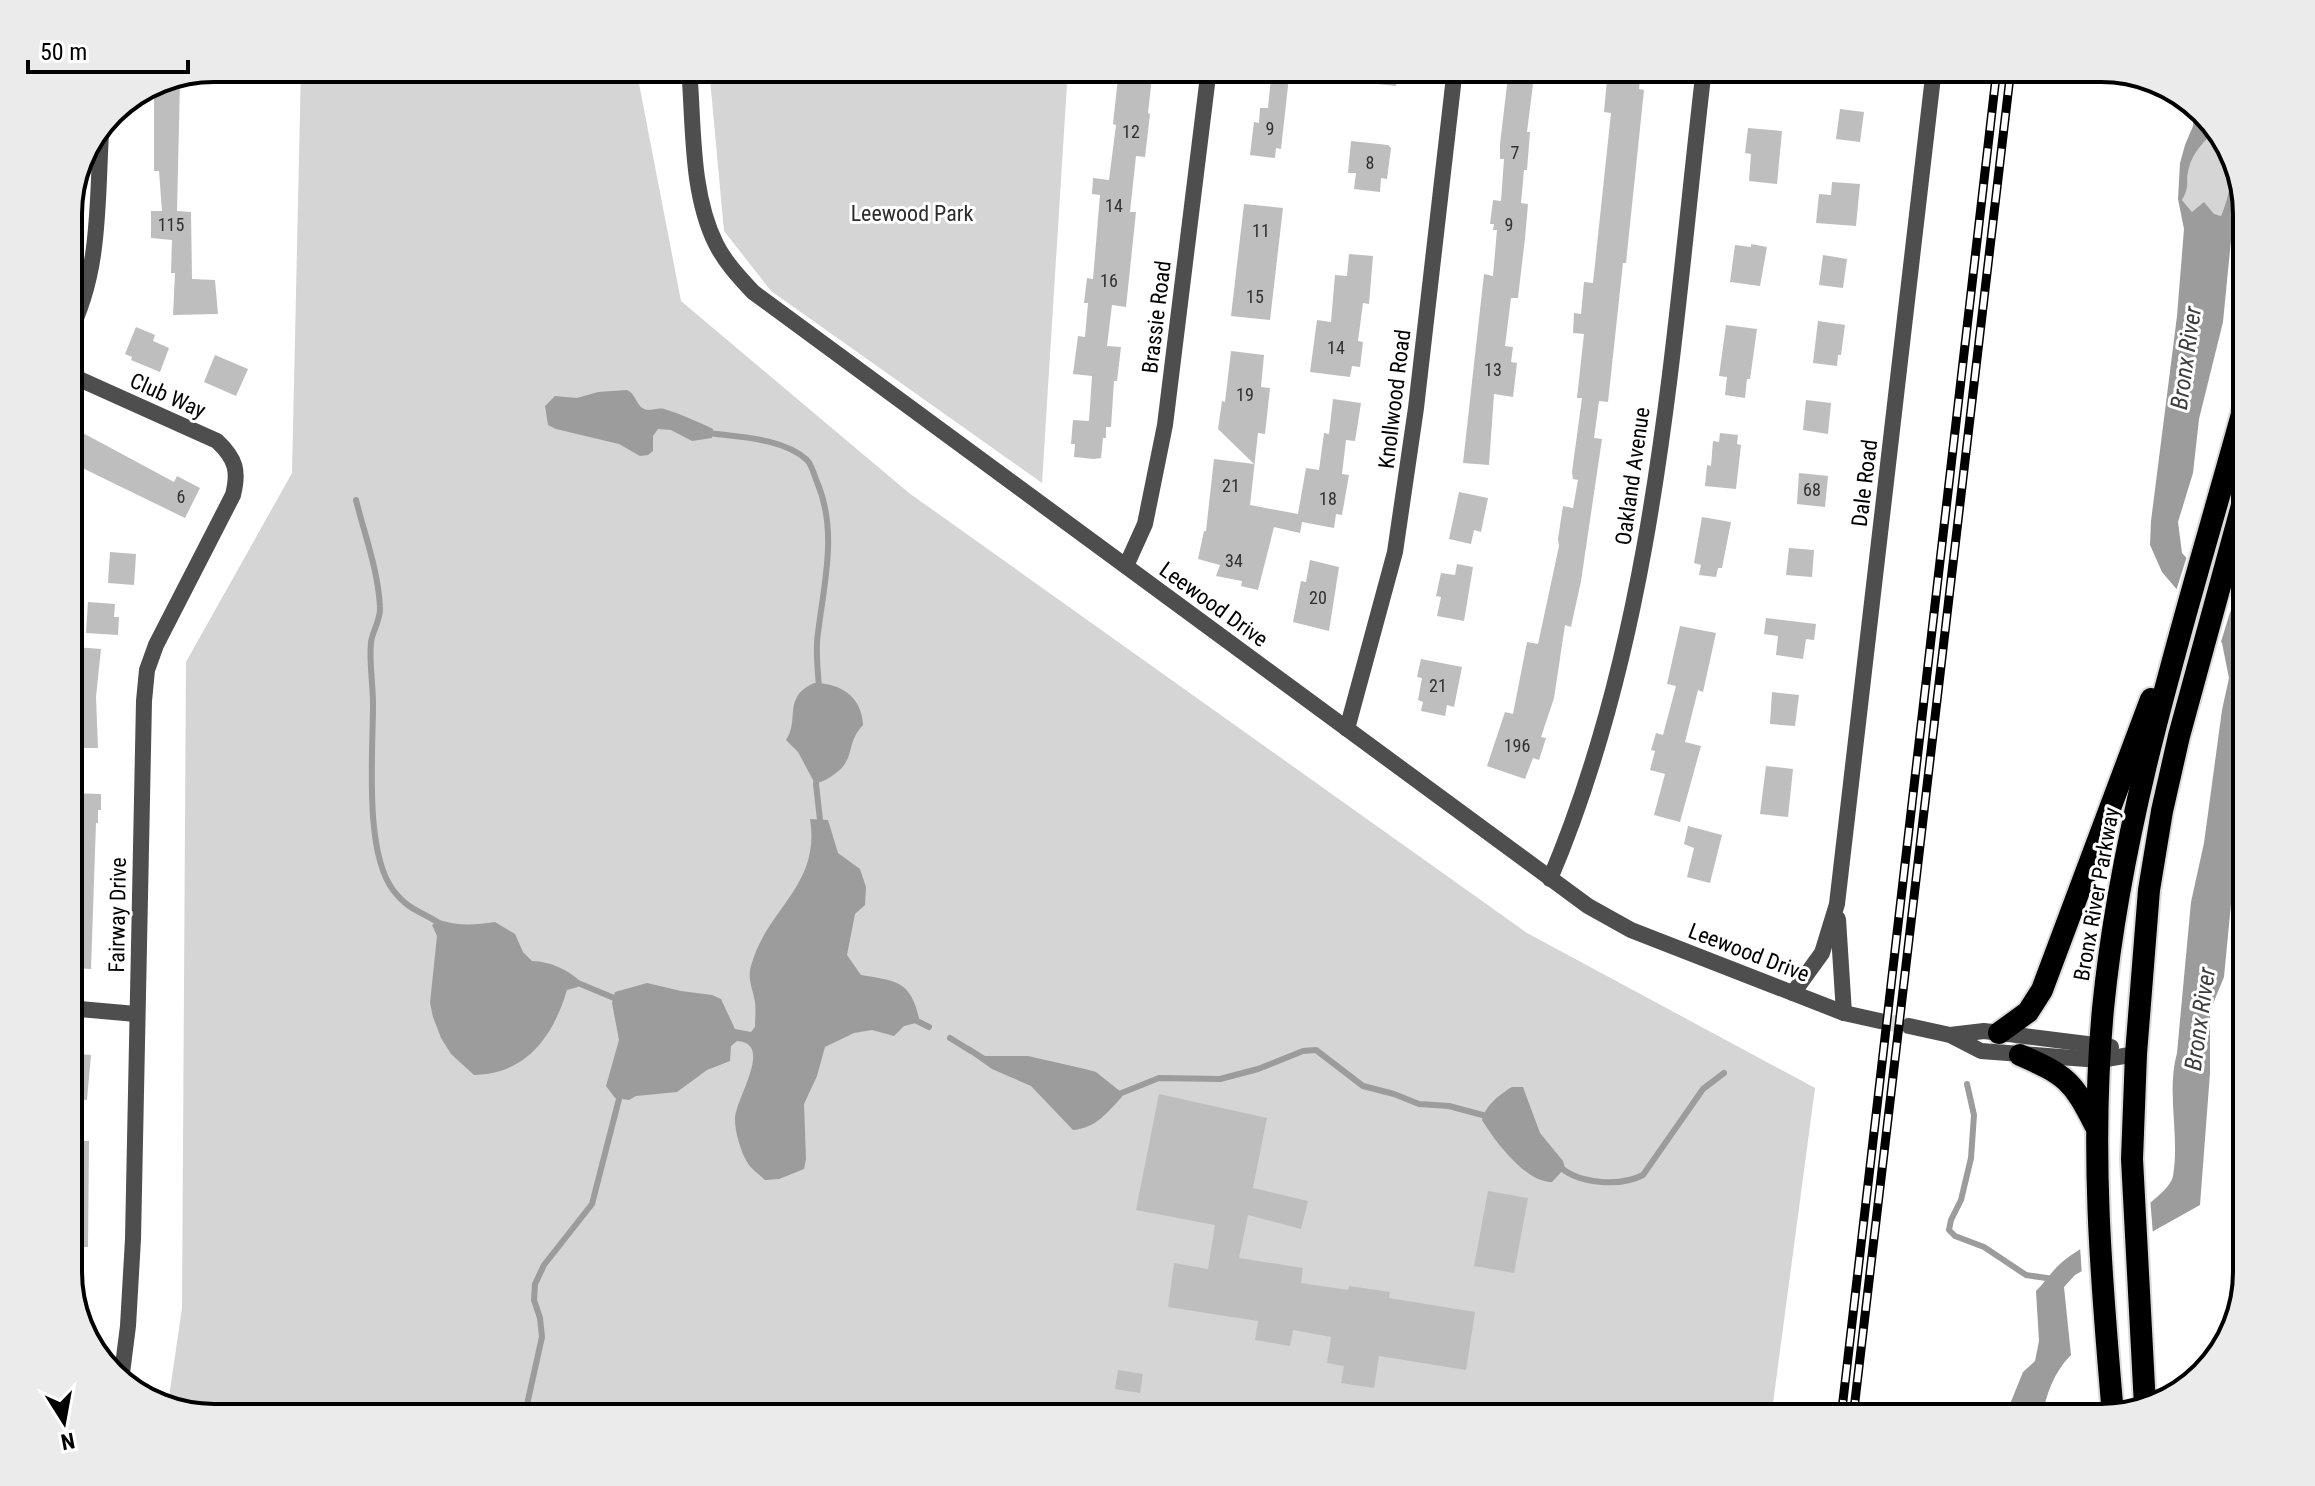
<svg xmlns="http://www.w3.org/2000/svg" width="2315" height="1486" viewBox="0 0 2315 1486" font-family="'Roboto Condensed',sans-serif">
<rect width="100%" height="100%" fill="#fff"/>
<g fill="#d5d5d5">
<path d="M301,68h335l45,233 228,192 618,440 288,155 -44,330h-1557l-46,-14 14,-96 4,-646 106,-189z"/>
<path d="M709,68h359l-26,415 -271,-192 -47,-60z"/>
<path d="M2216,129c21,28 17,57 5,87l-29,-4 -10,-12c9,-16 3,-18 7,-32 4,-16 16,-27 27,-39z"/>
</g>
<g fill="#9c9c9c">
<path d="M2195,107l21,22c-11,12 -23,23 -27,39 -4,14 2,16 -7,32l10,12 12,-10 10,12 7,2c13,-33 13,-52 -2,-84l9,10 18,67 -5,18 -10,13 -8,82 -24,97 -6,54 -15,49 4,31 59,64 6,14v131l-9,68 -14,147 -14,34v62l-10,132 -125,70 -11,12 7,68c-17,17 -25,39 -29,63h-33l-1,-9 15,-37 12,-11 4,-20 -3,-50c9,-9 16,-20 25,-28 22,-19 107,-62 112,-87 7,-41 -7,-84 4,-123l14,-151 13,-59 18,-133 7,-32 -7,-35 -60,-71 -12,-27 1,-24 26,-205 7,-87 -6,-30 2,-36 5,-18 8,-19z"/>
<path d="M627,390c9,4 9,15 17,19 6,3 13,-2 20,0 14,4 35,13 49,20l-1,9 -20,3 -21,-11 -13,-1 -5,7v15l-5,4 -8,1 -21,-12 -63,-15 -8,-4 -3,-19 10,-10 22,2 21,-6z"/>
<path d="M814,683c27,0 48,14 49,42 -21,22 -2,38 -42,57l-8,-2 -15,-28 -12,-12c14,-20 -4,-43 28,-57z"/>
<path d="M810,819l18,1 10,33 22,16 6,18 -1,18 -10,9 -8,41 14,20c35,6 49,5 58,43l-3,5 -12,3 -10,10 -22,-6 -18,3 -29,14 -8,29 -13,28 2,55 -2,10 -25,10 -14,1c-6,-6 -14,-11 -18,-18 -6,-10 -12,-30 -12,-42 -1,-20 40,-77 2,-79l-6,5 -1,15 -23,9 -30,22 -41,4 -7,4 -14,-2 -9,-12 13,-46 -7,-37 3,-11 32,-9 34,8 31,4 9,4 14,30 16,3 4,-5c0,-8 1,-17 0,-25 -2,-13 -8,-23 -4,-36 15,-57 70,-80 59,-147z"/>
<path d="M439,920c20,6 35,5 56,2l20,12 8,18 9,9c19,1 32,7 47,19l-1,7 -11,3c-14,47 -41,84 -93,85l-23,-21 -10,-16 -8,-21 -3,-14 7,-67 -5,-11z"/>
<path d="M969,1046l16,10h43l57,13 11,3 25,20 1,5c-15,15 -25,31 -49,33l-42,-44 -39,-17 -27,-19z"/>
<path d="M1512,1087h11l17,46 23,28 2,7 -13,14c-26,1 -58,-42 -70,-62 3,-14 18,-26 30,-33z"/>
</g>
<g fill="#fff">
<path d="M2188,553l45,50 -14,45 -44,-54z"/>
<path d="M2150,1197l3,38 -71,41 -2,-30z"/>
</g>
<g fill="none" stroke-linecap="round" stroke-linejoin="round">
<g stroke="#9c9c9c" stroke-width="6">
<path d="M708,433c30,4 75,5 99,27 5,5 7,15 10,22 21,49 7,101 1,151 -3,17 0,37 1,55"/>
<path d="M356,500c9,36 22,70 24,107 1,12 -7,23 -9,35 -2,20 2,42 2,62 0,49 -9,147 20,186 17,22 29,21 49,35"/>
<path d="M817,774l-1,10 4,36"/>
<path d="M578,983l36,15"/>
<path d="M917,1021l12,6"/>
<path d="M950,1038l21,13"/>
<path d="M1967,1084l7,31 -3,43 -10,42 -10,20 -2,10 6,6 29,11 42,28 27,4"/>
<path d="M1114,1096l45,-18 61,1 38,-10 45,-18 13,-1 47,36 31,8 25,10 30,2 41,11"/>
<path d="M1559,1166c19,18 61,21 84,9l60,-86 21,-16"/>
<path d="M524,1418l18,-81 -2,-19 -6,-18 1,-16 9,-19 48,-61 27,-105"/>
</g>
</g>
<g fill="#bebebe">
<path d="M1119,68h34l-5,45 2,1 -5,43 -9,-1 -6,56h6l-10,95 -14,-2 -5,41 14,1 -4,34h-3l-3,46h-5v11h-3l-2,20 -7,1 -20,-2 1,-13h-4l2,-24 16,1 3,-45 -19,-2 5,-38 7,1 3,-34h-4l3,-25 6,1 7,-84 -8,-1 1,-16 16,2 7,-55 -3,-1z"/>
<path d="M1272,68h18l-9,81 -5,-1 -1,10 -25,-3 4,-33 5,1 1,-15h8z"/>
<path d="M1371,68h27l-2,18 -27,-3z"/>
<path d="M1509,68h26l-8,64h3l-3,38h-3l-3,33 7,1 -3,34 -7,60h-7l-6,48 8,1 -2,15 6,1 -4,34 -19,-3 -5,71 -26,-2 21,-189 9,2 4,-46h-4l1,-6h-4l3,-24 8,1 3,-42h-4v-15z"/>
<path d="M1608,68h33l-2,21 5,1 -18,173h-3l-15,139 -9,-1 -5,37 8,1 -21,142 -10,46 -6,-2 -11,73 -13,39 5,1 -7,22 -6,-2 -8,21 -38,-13 18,-54 8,2 14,-72 11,2 21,-98 -1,-7 5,-33 10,2 5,-28 -5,-1 -1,-7 10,-74h-5l7,-64 -11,-1 1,-20 7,1 3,-32 9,1 18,-170 -7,-1z"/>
<path d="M154,82h26l-3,129 14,1 1,67 23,1 3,34 -45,1 2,-42h-4l1,-33 -21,-2v-27h11l-3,-40h-5z"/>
<path d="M1840,109l24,3 -4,30 -24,-3z"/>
<path d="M1748,128l34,3 -5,53 -28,-3 2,-27 -6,-1z"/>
<path d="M1351,141l37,4 3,3 -4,31 -6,-1 -1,14 -26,-3 2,-16h-8z"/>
<path d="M1832,182l28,2 -4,42 -40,-3 3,-29 12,1z"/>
<path d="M1244,204l39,4 -13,112 -39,-4z"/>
<path d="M1751,244l16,3 -7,39 -30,-4 5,-37 16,2z"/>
<path d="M1349,254l24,2 -4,48 -6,-1 -5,38 5,1 -3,25 -8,-1 -2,11 -40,-5 7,-52 14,2 4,-47 12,1z"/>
<path d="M1823,255l24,4 -4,29 -24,-3z"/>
<path d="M1818,321l27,4 -4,30h-3l-1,11 -24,-3z"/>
<path d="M1726,325l31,4 -7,50h-3l-2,19 -20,-3 2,-18 -8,-1z"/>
<path d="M136,327l19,8 -2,6 16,7 -9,24 -29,-12 1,-3 -7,-3z"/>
<path d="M1231,351l33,4 -3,32 9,1 -5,46 -7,-1 -8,72 48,9 8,-46 13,2 5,-37 5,1 4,-35 28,4 -6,38 -9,-1 -4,34 7,1 -7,40 -6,-1 -2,14 -32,-6 -2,11 -26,-6 -16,63 -17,-4 1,-5 -26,-5 4,-11 -22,-6 6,-28h2l8,-72 40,5 -36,-35 4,-28 3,1z"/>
<path d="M215,355l33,14 -12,27 -32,-14z"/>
<path d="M1806,400l25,3 -3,31 -25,-4z"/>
<path d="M68,425l106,57 3,-6 23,12 -15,30 -117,-57z"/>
<path d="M1720,433l18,2 -1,9 4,1 -5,44 -31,-3 2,-21 4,1 2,-25 6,1z"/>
<path d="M1799,473l29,3 -3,31 -28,-3z"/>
<path d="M1459,492l29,6 -7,34 -7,-2 -3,14 -22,-5z"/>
<path d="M1702,517l29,5 -9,46h-4l-2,9 -17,-2 2,-10 -7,-2z"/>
<path d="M1789,548l25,2 -2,27 -26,-2z"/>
<path d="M110,552l26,2 -2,31 -26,-2z"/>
<path d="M1310,560l29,7 -10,64 -36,-9 8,-41 5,1z"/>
<path d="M1457,564l16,3 -9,54 -27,-5 4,-19 -5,-1 5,-23 14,2z"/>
<path d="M88,602l27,2 -1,13h5l-1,18 -32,-2z"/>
<path d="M1766,618l50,6 -2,16 -8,-1 -3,20 -27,-4 2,-19 -14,-2z"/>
<path d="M1680,626l36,7 -13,59 -5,-2 -13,52 16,4 -21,76 -26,-7 11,-41 -15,-4 5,-19 -4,-1 5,-17 7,2 13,-49 -9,-2z"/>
<path d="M75,647l26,2 -5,48 2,51h-28v-39z"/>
<path d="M1421,659l41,8 -8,40 -7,-2 -2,11 -24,-5 2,-9 -5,-2 4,-22 -5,-1z"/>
<path d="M1772,692l27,3 -4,31 -25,-2z"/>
<path d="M1766,766l27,3 -5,48 -28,-3z"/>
<path d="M68,793l33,1v16h-3v13h-2l-5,146 -23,-1z"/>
<path d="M1688,826l34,9 -12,48 -23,-6 7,-29 -10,-4z"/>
<path d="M68,1053l23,2 -4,45 -19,-2z"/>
<path d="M1159,1094l108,24 -14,70 55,13 -7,28 -53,-14 -9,43 64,10 -2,15 47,7 1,-4 41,6 -1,6 86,14 -9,58 -87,-14 -5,32 -33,-5 3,-17 -17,-3 4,-26 -38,-7 -3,16 -35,-6 3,-19 -90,-14 6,-44 34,6 7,-44 -79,-15z"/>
<path d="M68,1141h21l-1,106h-20z"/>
<path d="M1488,1191l40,7 -14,75 -40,-7z"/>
<path d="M1118,1370l25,4 -3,19 -25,-4z"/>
</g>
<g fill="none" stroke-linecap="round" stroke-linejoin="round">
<path stroke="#d9d9d9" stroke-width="16" stroke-dasharray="16 8" stroke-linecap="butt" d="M1880,1021l29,5"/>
<defs>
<g id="trunk">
<path d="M1999,1033l29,-21 14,-22 109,-291"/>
<path d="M2020,1055c46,20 53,26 75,70"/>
<path d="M2145,1406l-13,-247 4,-105 13,-164 13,-79 17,-75 68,-249"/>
<path d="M2113,1415c-12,-137 -23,-268 -10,-406 20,-206 90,-414 144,-613"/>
</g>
</defs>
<use href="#trunk" stroke="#dbdbdb" stroke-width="26"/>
<g stroke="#4e4e4e" stroke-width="16">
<path d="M68,335c33,-62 29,-134 33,-202"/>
<path d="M68,374l149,67c19,18 22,30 16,54l-77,150 -9,25 -3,31 -11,538 -5,87 -7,55"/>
<path d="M1126,566l19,-42 20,-99 44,-357"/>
<path d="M1347,729l48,-177 21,-144 39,-340"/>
<path d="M1550,879c108,-255 122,-539 154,-811"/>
<path d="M1838,919l6,94"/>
<path d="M1793,993l29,-40 15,-49 97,-836"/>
<path d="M68,1008l68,6"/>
</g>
<g stroke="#4e4e4e" stroke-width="16">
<path d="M689,68c5,56 1,124 27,176 9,18 23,33 37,48l835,614 43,24 213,83 36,8"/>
<path d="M1909,1026l41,9 31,16 119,9 36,-6"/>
<path d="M1950,1035l34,-4 127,16"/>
</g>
<use href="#trunk" stroke="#000" stroke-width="22"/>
<defs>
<g id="rail">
<path d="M1841,1418l156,-1350"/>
<path d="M1853,1418l158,-1350"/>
</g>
</defs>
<use href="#rail" stroke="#000" stroke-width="9"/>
<use href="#rail" stroke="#fff" stroke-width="6" stroke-dasharray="18" stroke-linecap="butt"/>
</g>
<g text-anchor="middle" stroke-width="6" stroke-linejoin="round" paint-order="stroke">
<g font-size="18" fill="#303030">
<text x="1270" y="135">9</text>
<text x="1131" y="138">12</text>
<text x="1515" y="159">7</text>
<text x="1370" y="169">8</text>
<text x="1114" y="212">14</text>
<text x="171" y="231">115</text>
<text x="1509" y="231">9</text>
<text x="1261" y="237">11</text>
<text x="1109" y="287">16</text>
<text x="1255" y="303">15</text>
<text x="1336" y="354">14</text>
<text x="1493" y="376">13</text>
<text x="1245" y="401">19</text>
<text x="1231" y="492">21</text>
<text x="1812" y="496">68</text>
<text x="181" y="503">6</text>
<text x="1328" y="505">18</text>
<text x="1234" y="567">34</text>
<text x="1318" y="604">20</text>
<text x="1438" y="692">21</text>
<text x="1517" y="752">196</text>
</g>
<g font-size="22" fill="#2c2c2c" stroke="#fff">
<text x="912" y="221">Leewood Park</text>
</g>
<g font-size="22" fill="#000" stroke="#fff">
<text transform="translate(1156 317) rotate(-83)" y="8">Brassie Road</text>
<text transform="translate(168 395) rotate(24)" y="8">Club Way</text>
<text transform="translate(1394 399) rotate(-83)" y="8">Knollwood Road</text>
<text transform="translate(1632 476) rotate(-82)" y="8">Oakland Avenue</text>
<text transform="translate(1864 483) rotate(-83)" y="8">Dale Road</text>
<text transform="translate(1214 604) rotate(36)" y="8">Leewood Drive</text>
<text transform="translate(2096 894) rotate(-80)" y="8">Bronx River Parkway</text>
<text transform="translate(117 915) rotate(-89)" y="8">Fairway Drive</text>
<text transform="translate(1749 952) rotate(21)" y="8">Leewood Drive</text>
</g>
<g font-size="24" font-style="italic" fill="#3d3d3d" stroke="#fff">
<text transform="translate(2186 358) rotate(-82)" y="8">Bronx River</text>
<text transform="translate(2200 1019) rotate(-82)" y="8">Bronx River</text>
</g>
</g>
<path d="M0 0H2315V1486H0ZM214 82H2101A132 132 0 0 1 2233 214V1272A132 132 0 0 1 2101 1404H214A132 132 0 0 1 82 1272V214A132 132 0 0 1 214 82Z" fill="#ebebeb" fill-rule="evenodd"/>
<path fill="none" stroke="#000" stroke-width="4" d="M214 82H2101A132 132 0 0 1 2233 214V1272A132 132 0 0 1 2101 1404H214A132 132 0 0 1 82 1272V214A132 132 0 0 1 214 82Z"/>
<g transform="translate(64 1422) rotate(169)" stroke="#ffffff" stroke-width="6" paint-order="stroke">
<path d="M0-6L14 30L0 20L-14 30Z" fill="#000000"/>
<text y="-12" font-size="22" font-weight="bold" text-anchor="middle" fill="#000000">N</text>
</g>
<path d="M28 60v12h160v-12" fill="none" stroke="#000000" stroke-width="4"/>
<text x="40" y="60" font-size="24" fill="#000000" stroke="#ffffff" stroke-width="6" paint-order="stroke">50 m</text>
</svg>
